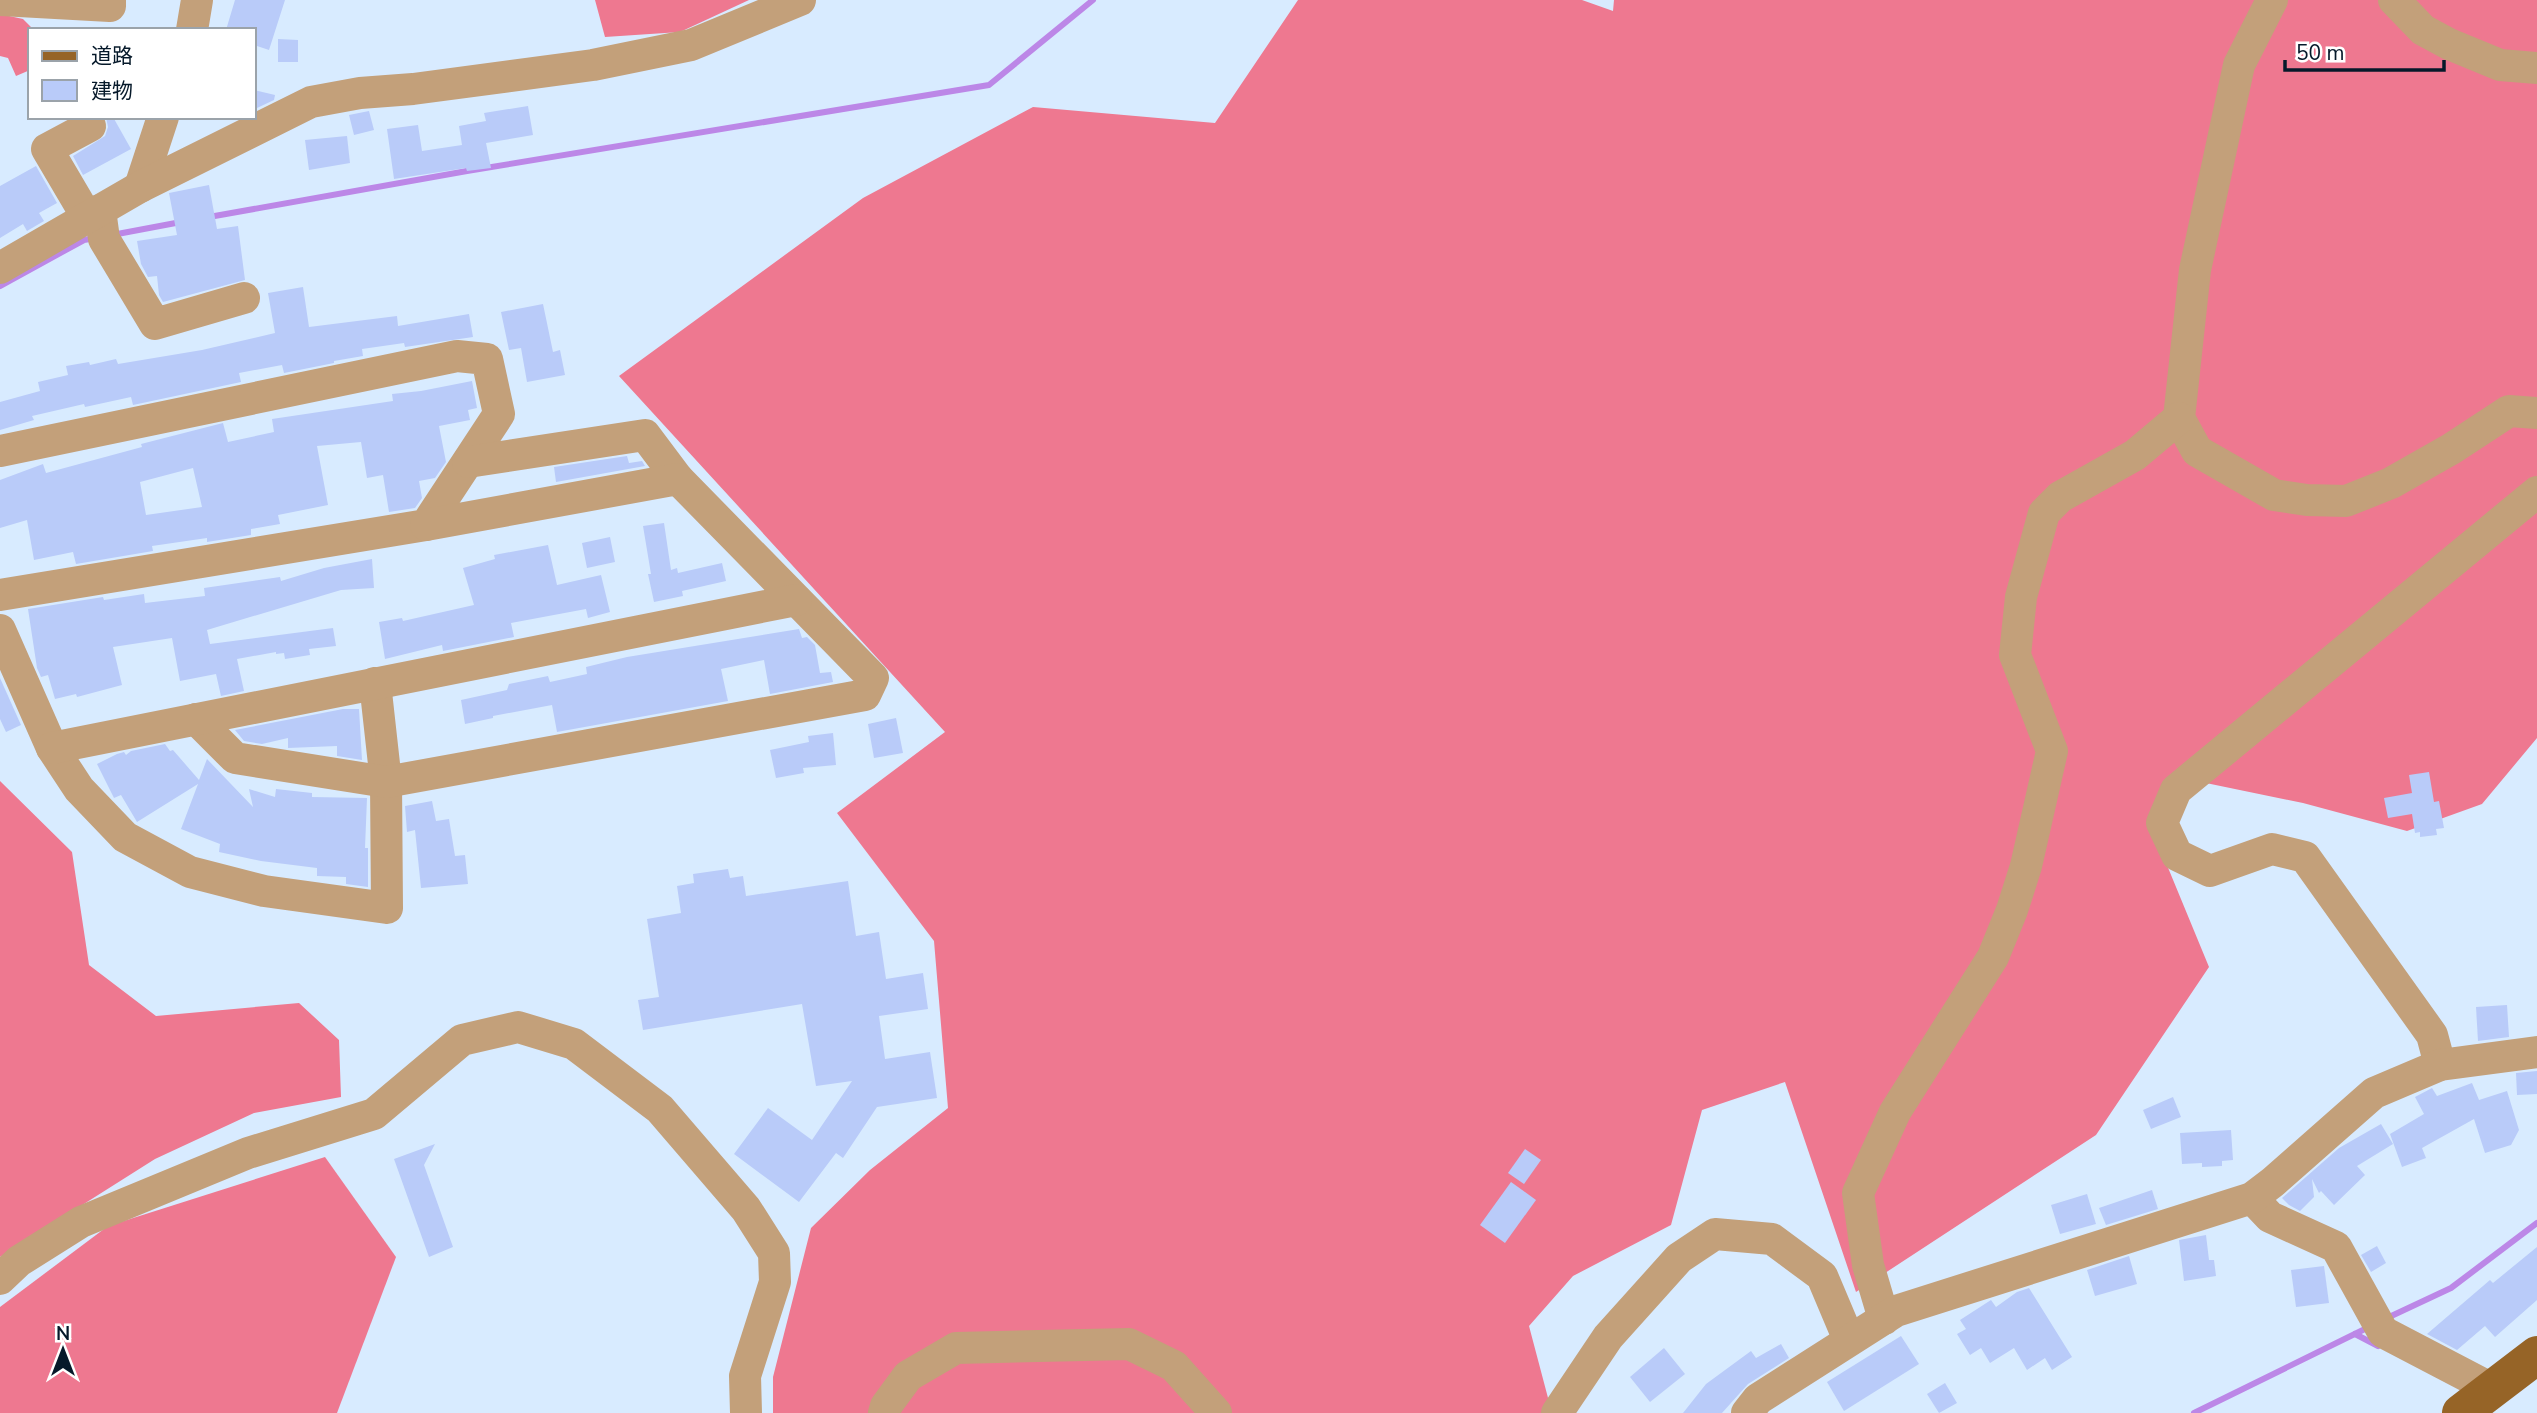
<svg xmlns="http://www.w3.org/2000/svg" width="2537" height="1413" viewBox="0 0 2537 1413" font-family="'Nunito Sans','Noto Sans JP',sans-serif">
<rect width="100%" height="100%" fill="#d8ebff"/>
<g fill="#ee7890">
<path d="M595,0h154l-69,32 -75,5z"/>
<path d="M1298,0h284l31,11 1,-11h923v738l-55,66 -75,27 -104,-28 -126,-26 -27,47 59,143 -113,168 -240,157 -71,-210 -83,28 -31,115 -98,51 -44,50 23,87h-779v-36l38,-149 59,-58 78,-62 -14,-167 -97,-128 108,-81 -326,-356 244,-178 170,-91 182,16z"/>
<path d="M0,14l23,5 11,11h-4v40l-14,6 -8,-18 -8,-2z"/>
<path d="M0,781l72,71 17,113 67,51 143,-13 40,37 2,57 -87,16 -99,46 -155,98z"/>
<path d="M325,1157l71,100 -59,156h-337v-106l108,-81z"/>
</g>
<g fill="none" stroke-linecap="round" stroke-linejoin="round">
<g stroke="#bc87e7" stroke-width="6">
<path d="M209,217l258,-46 522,-86 104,-85"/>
<path d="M112,235l69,-13"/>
<path d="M0,286l84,-46 11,-2"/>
<path d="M2387,1318l64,-30 86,-65"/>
<path d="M2355,1334l23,12"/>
<path d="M2194,1413l177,-87"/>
</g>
</g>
<g fill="#b9cbf9" fill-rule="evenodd">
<path d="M235,0h50l-16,50 -15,-5v-15h-28z"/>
<path d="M278,39l20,1v22h-20z"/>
<path d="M254,90l21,5 -1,5 -17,8h-3z"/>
<path d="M528,106l5,29 -47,8 5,25 -24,3 -1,-3 -72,11 -7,-50 31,-4 4,26 40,-6 -3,-19 27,-5 -2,-8z"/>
<path d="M369,111l5,19 -20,5 -5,-20z"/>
<path d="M106,117h7l18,32 -48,26 -10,-19 32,-20 3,-9z"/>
<path d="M347,136l3,27 -41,7 -4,-30z"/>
<path d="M36,166l21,37 -18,10 5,8 -17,10 -4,-7 -23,14v-52z"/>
<path d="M209,185l8,44 21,-3 7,54 -82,22 -4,-7 -2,-19 -9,1 -7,-13 -4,-23 40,-6 -8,-42z"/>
<path d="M303,287l6,40 88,-11 1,10 71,-12 4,23 -68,10 -1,-4 -42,6 1,7 -29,5v2l-50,10 -2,-8 -43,8 2,9 -108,23 -2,-8 -46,10 -1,-3 -52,12 2,4 -34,10v-28l40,-11 -2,-9 30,-7 -2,-9 23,-4 1,3 26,-6 2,5 84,-14 73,-17 -7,-40z"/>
<path d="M543,304l10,48 7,-2 5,25 -38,7 -6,-34 -12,2 -8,-38z"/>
<path d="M472,381l5,27 -9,2 2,10 -31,6 7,36 -11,16 -16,3 3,17 -7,10 -26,4 -6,-37 -16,3 -6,-36 -44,4 11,59 -50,10 2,9 -29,5v6l-44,7v-4l-55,8 1,5 -77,13 -3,-12 -39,8 -7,-40 -27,8v-48l43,-16 3,9 96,-26 -1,-3 82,-21 5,19 46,-10 -2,-13 121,-18 -1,-7 29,-3zM193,468l9,39 -56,8 -6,-33z"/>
<path d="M627,456l2,7 13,-2 3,5 -89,16 -2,-15z"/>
<path d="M664,523l7,47 6,-2 1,5 44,-10 4,18 -44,10 1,5 -29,6 -6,-28h3l-8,-48z"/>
<path d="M610,537l5,25 -28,6 -5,-25z"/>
<path d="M548,545l9,40 44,-10 9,37 -22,6 -2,-9 -75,14 3,14 -71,14 -1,-6 -57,14 -6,-37 23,-4 1,3 71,-16 -11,-37 32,-9 -1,-4z"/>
<path d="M372,559l2,29 -33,2 -134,40 3,14 123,-16 3,18 -27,3 1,6 -25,4 -1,-6 -8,1v-2l-39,7 7,32 -23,5 -5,-22 -36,7 -8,-43 -59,9 9,38 -45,12 -1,-3 -21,5 -7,-24 -7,2 -4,-9 -9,-59 75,-12 1,3 40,-6 1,9 60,-7 -1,-8 76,-11 1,4 43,-13z"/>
<path d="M799,629l3,9 5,-1 8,8 5,28 11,-1 2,10 -63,12 -6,-34 -43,9 7,32 -171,31 -5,-27 -59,11v2l-28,6 -4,-24 46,-10 2,-6 39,-8 2,6 37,-8 -1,-7 41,-10z"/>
<path d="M0,678l21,47 -15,7 -6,-13z"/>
<path d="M343,709h16l3,51 -25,-4v-10l-49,2v-10l-26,6 -18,-3 -9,-11z"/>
<path d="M896,718l7,35 -29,5 -6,-34z"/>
<path d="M833,733l3,32 -33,3 1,5 -28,5 -6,-28 39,-8 -1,-6z"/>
<path d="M165,744l5,7 3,-1 26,30 8,-21 46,48 -4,-18 26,8 1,-8 36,4v4l55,1 -2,50h3v39l-22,-3v-7l-29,-1v-8l-56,-7 -42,-9 1,-8 -39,-15 17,-45 -61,38 -16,-27 -7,3 -17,-34 20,-10 7,-2 2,3 5,-4z"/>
<path d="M2429,772l5,30 5,-1 5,27 -8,1 1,6 -17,2v-5l-5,1 -3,-19 -24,4 -4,-20 28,-5 -3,-18z"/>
<path d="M432,801l4,20 13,-2 6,37 10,-1 3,29 -47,4 -6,-58 -8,2 -2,-26z"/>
<path d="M728,869l2,9 13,-2 3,20 102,-15 8,55 23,-4 7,47 37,-6 5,36 -49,7 6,43 45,-7 7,46 -60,9 -34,51 -7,-5 -37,49 -65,-48 34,-46 44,32 40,-59 -36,5 -14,-82 -159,26 -5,-30 21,-3 -12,-78 34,-6 -4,-27 17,-3 -1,-9z"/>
<path d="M2507,1005l2,32 -31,4 -2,-34z"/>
<path d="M2537,1071v23l-20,1 -1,-22z"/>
<path d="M2472,1083l7,17 28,-9 12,39 -8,15 -26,8 -11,-34 -52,29 4,10 -24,9 -12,-33 34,-20 -9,-17 17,-9 5,8z"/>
<path d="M2173,1097l8,20 -30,12 -8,-19z"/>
<path d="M2381,1124l12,20 -36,22 8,9 -31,30 -13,-14 -2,2 -7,-14 2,18 -14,14 -11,-6 -7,-7 57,-50z"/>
<path d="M2231,1130l2,30 -11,1v5l-20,1v-4l-20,1 -2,-31z"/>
<path d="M435,1144l-11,21 29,82 -24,10 -35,-98z"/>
<path d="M1525,1149l16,11 -17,24 -16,-11z"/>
<path d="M1511,1182l25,18 -31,43 -25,-18z"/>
<path d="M2152,1190l6,19 -52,16 -7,-17z"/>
<path d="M2087,1194l9,30 -36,10 -9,-29z"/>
<path d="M2206,1235l3,25h5l2,16 -32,5 -5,-41z"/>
<path d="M2377,1246l9,17 -15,9 -10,-17z"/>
<path d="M2537,1247v53l-42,37 -10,-11 -28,24 -30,-16 63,-54 3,3z"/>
<path d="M2129,1256l8,28 -42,12 -8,-26z"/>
<path d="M2324,1266l5,37 -33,4 -5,-37z"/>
<path d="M2029,1288l43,69 -20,13 -7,-12 -18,12 -13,-22 -24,15 -9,-15 -11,7 -13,-21 9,-5 -6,-9 31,-20 5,7 21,-15z"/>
<path d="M1901,1336l18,28 -75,47 -17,-29z"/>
<path d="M1781,1344l8,14 -41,26 -26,29h-39l23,-29 45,-33 5,7z"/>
<path d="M1664,1348l21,26 -35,28 -20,-25z"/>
<path d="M1945,1383l12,20 -18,10 -12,-19z"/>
</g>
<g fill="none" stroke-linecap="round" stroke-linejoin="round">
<g stroke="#c3a07a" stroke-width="32">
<path d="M0,0l110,6v-6"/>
<path d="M2272,0l-33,65 -44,205 -16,148 18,33 77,44 33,5 39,1 45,-18 60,-34 58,-38 28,2"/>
<path d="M2394,0l29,30 26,14 51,21 37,3"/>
<path d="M192,30l5,-30"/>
<path d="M140,187l23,-70"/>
<path d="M100,210l4,29 51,85 89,-26"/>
<path d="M87,217l-40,-68 43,-23"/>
<path d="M0,268l140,-81 171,-85 49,-9 53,-4 180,-24 98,-20 109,-45"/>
<path d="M0,451l457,-95 30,3 12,55 -73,111 -426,70"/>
<path d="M468,462l177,-27 33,44"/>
<path d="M0,630l52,118 27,41 46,48 65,35 74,19 123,17 -1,-126 -11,-99"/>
<path d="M196,719l39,39 151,24 479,-87 8,-17 -195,-199 -252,46"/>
<path d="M52,748l744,-148"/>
<path d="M2440,1065l-8,-30 -127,-178 -33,-8 -62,22 -33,-16 -15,-32 14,-33 361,-298"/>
<path d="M2252,1198l18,19 66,30 47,85 111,58"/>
<path d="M0,1279l19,-18 62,-39 167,-69 126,-39 88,-74 56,-13 56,17 86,65 86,100 28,44 1,29 -30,94 1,37"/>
<path d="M1884,1319l-16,-54 -10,-72 37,-81 98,-155 19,-47 14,-44 26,-115 -37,-96 6,-58 23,-84 16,-16 75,-42 44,-37"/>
<path d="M884,1413l2,-7 22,-30 48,-28 173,-4 45,22 42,47"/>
<path d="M1557,1413l51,-76 71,-79 36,-24 57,5 50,37 27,64"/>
<path d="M1747,1413l11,-14 138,-88 356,-113 21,-16 101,-89 66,-28 97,-13"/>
</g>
<path stroke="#966427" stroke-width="38" d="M2461,1413l76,-58"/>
</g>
<rect x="28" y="28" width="228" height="91" fill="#ffffff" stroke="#9ba3aa" stroke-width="2"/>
<rect x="42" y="51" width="35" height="10" fill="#966427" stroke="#9ba3aa" stroke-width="2"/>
<text x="91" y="63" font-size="21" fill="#06192a">道路</text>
<rect x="42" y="80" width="35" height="21" fill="#b9cbf9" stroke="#9ba3aa" stroke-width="2"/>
<text x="91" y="98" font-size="21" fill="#06192a">建物</text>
<g transform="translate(63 1350)" stroke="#ffffff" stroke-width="5" paint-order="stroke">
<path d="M0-5L12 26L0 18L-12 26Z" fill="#06192a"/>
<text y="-10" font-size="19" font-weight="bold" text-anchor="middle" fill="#06192a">N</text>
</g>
<path d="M2285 60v10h159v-10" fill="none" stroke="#06192a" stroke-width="3.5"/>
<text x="2296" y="60" font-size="21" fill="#06192a" stroke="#ffffff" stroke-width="5" paint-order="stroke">50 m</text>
</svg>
